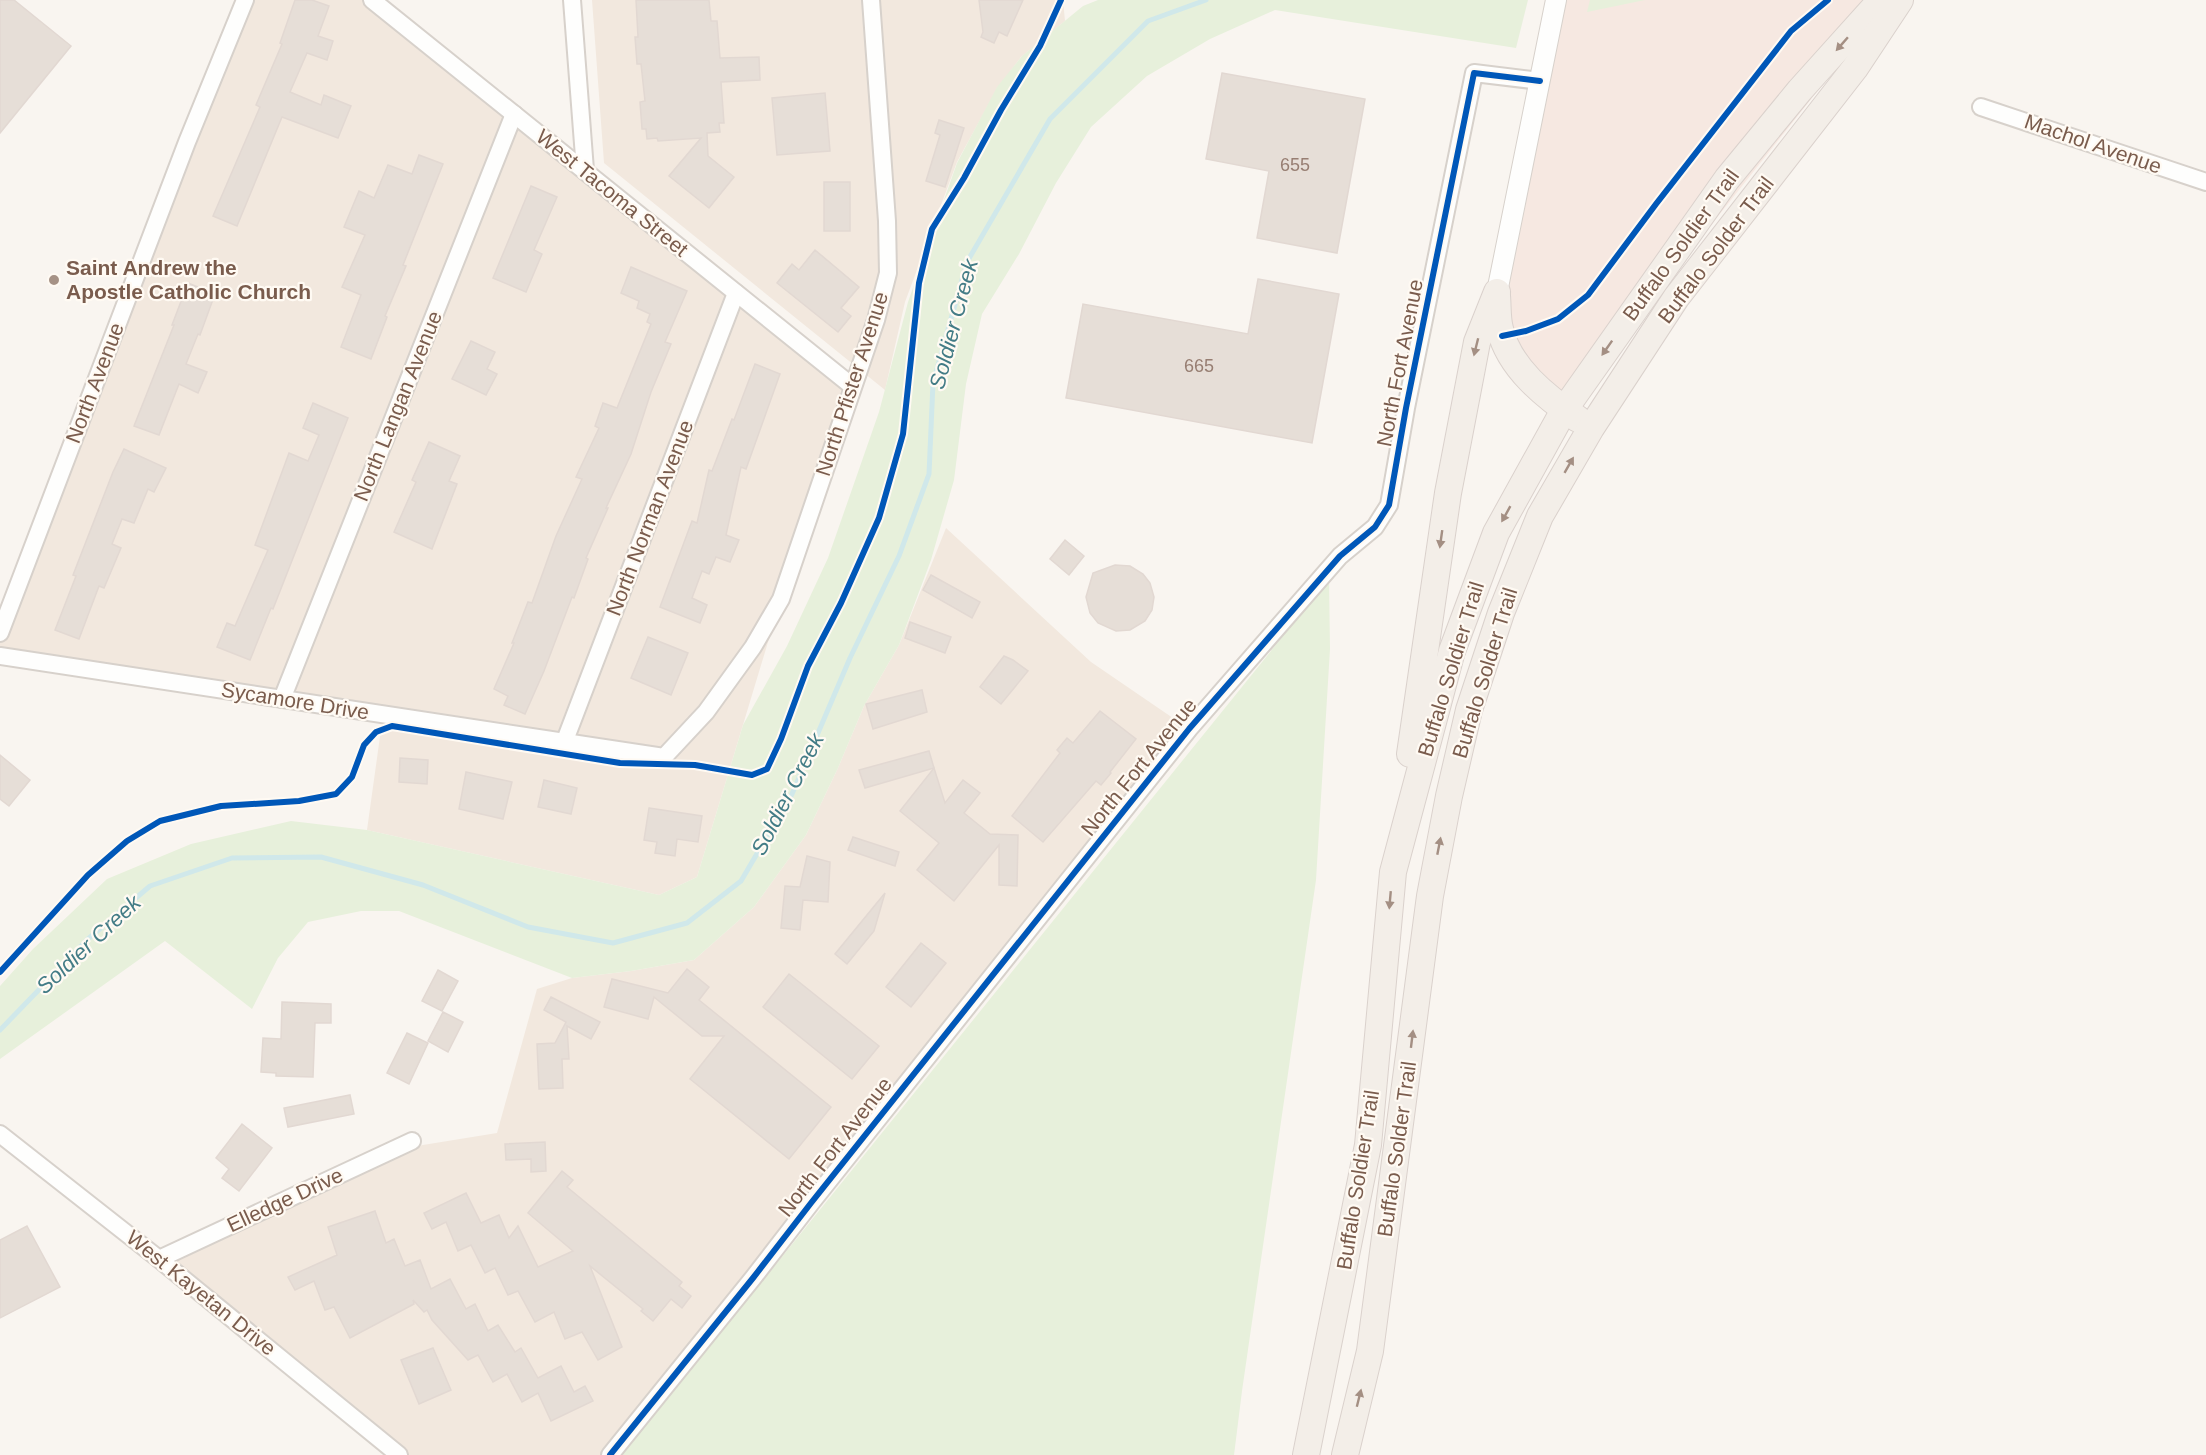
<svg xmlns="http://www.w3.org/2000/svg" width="2206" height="1455" viewBox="0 0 2206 1455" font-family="Helvetica,sans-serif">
<rect width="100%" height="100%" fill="#f9f5f0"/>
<g fill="#f2e8de">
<path d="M245,0h127l480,386 -71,213 -84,278 -38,18 -292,-65 16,-115 -383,-59v-23z"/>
<path d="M592,0h471l2,21 -44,36 -24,32 -40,73 -52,140 -20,88 -281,-227z"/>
<path d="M946,528l145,134 98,67 -587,726h-203l-240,-196 233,-109 105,-17 40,-144 35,-11 59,-7 63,-11 60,-53 52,-72 32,-67 26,-62 35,-61z"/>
</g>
<path fill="#f6e8e1" d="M1556,0h334l-326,410 -65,-82z"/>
<g fill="#e7f0db">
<path d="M1098,0h430l-12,48 -241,-38 -65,29 -63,37 -56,51 -35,56 -37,71 -37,60 -16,70 -12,96 -23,80 -32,85 -35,61 -26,62 -32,67 -52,72 -60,53 -63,11 -59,7 -173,-67h-38l-53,11 -30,36 -26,51 -87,-68 -165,118v-73l33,-37 74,-70 84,-35 100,-23 76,9 292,65 38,-18 46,-152 44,-79 41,-88 51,-146 29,-110 49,-139 40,-76 25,-31 61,-50z"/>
<path d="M1590,0h55l-58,12z"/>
<path d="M1329,579l1,70 -14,231 -74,511 -8,64h-612z"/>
</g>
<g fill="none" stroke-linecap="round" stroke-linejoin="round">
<path stroke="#d0e8ea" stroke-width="5" d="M0,1030l88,-91 62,-53 82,-28 89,-1 102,28 105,42 85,16 74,-20 54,-42 51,-87 58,-136 49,-102 30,-82 4,-91 34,-121 83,-143 98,-98 58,-21"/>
</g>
<g fill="#e6ded7" stroke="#e2d8d2" stroke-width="1.5">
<path d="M0,0h14l57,46 -71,87z"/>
<path d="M295,0h17l17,6 -11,30 15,5 -6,19 -20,-7 -17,39 31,13 3,-10 27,11 -13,32 -56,-21 -45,109 -24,-10 47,-109 -4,-2 26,-61 -2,-1z"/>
<path d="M636,0h73l2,21h6l3,37 39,-1 1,23 -39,2 3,41h-5l1,9 -13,1 1,23 26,21 -25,31 -40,-32 32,-38 -43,3 -1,-3 -10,1 -1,-10h-4l-2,-27 5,-1 -4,-37h-4l-2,-27h3z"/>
<path d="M979,0h44l-16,36 -8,-4 -5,11 -13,-6 2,-5z"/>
<path d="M1222,73l143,26 -28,154 -80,-15 12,-67 -63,-12z"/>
<path d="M825,93l5,58 -53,4 -5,-57z"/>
<path d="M939,120l25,8 -19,59 -19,-6 14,-46 -5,-2z"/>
<path d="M419,155l24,9 -40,101 3,1 -21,50 2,1 -16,42 -30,-12 20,-52 -19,-8 23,-52 -21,-8 15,-36 15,7 14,-33 24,9z"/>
<rect x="824" y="182" width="26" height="49"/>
<path d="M531,186l26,11 -23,53 8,4 -16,38 -33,-14z"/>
<path d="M815,250l44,37 -18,21 10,8 -13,16 -61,-49 15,-19 7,6z"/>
<path d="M631,267l56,24 -22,51 6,2 -20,48 -20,62 -25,54h2l-22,50 2,1 -14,39 -2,-1 -28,74 -19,43 -21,-9 4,-9 -14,-7 20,-46h-2l16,-41 4,1 24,-67 26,-57 -6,-2 23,-49 -4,-2 8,-23 14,5 34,-84 -4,-2 3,-8 -13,-6 2,-7 -18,-8z"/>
<path d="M1258,279l81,15 -27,149 -246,-45 17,-94 165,30z"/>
<path d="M188,283l27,11 -15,41 -2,-1 -12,30 21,8 -9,21 -19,-9 -20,51 -25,-9 40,-101h-2z"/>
<path d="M471,341l24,11 -8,17 10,5 -11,21 -34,-16z"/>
<path d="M755,364l25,10 -34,95 -5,-2 -15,68 13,5 -9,22 -14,-5 -7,17 -7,-3 -10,27 15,7 -7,18 -40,-16 32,-86 5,2 12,-53 3,1 20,-52 2,1z"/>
<path d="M313,403l35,15 -75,191 -2,-1 -21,52 -33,-13 10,-24 8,3 33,-76 -13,-5 34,-92 19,8 11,-26 -16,-7z"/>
<path d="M429,442l31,14 -11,25 8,3 -25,65 -38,-17 22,-50 -4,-2z"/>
<path d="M124,449l42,19 -12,24 -6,-3 -14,34 -12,-4 -10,25 9,4 -17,40 -5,-2 -20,53 -24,-9 21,-54 -3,-1 40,-103z"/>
<path d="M1065,540l19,16 -15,19 -19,-16z"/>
<path d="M1115,565l15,1 13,8 7,9 4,14 -2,13 -7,11 -15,9 -14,1 -18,-8 -8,-10 -4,-16 7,-24z"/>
<path d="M931,575l49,27 -8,16 -49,-28z"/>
<path d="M910,622l41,15 -6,16 -40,-15z"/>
<path d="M648,637l40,16 -17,42 -40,-17z"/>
<path d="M1004,656l9,4 15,11 -27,33 -21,-17z"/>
<path d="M922,690l5,22 -54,17 -7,-25z"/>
<path d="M1100,711l36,28 -26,33 1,1 -10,12 -5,-4 -53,61 -31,-26 48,-63 -3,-3 10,-12 6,5z"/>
<path d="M929,751l5,17 -69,20 -6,-18z"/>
<path d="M0,755l30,25 -21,26 -9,-7z"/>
<path d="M400,758l28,2 -1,24 -28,-2z"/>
<path d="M934,768l11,35 18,-23 17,13 -16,20 26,21 28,1 -1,51 -18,-1v-40l-45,56 -37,-31 22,-27 -39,-32z"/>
<path d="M466,772l46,10 -9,37 -44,-10z"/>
<path d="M544,780l33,8 -6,26 -33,-7z"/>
<path d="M649,808l53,8 -4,26 -21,-3 -2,17 -20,-3 2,-11 -13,-2z"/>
<path d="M853,837l46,15 -4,14 -47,-16z"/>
<path d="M807,856l23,6 -2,40 -25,-2 -3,30 -19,-2 4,-42 15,1z"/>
<path d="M885,893l-11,38 -27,33 -12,-10z"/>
<path d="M921,943l25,20 -35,44 -25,-20z"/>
<path d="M687,969l22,18 -10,13 132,107 -42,52 -99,-80 34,-43h-22l-48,-39 -6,22 -44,-12 8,-28 56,14z"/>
<path d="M438,970l20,11 -16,30 -20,-10z"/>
<path d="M789,974l90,72 -27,33 -89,-72z"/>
<path d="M551,997l49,25 -9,17 -24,-13 2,33h-7l1,29 -24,1 -2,-45 18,-1 11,-21 -22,-12z"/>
<path d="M282,1002l49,2v19h-16l-2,54 -37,-1v-3l-15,-1 2,-34 18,1z"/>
<path d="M443,1012l20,10 -15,30 -20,-11z"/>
<path d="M407,1033l21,10 -19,41 -22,-11z"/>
<path d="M350,1095l4,19 -66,13 -4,-19z"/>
<path d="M242,1124l30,24 -33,43 -17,-13 7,-9 -13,-11z"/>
<path d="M545,1142l1,29 -15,1v-13l-25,1 -1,-16z"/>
<path d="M562,1171l11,9 -6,7 115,95 -3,4 12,10 -9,12 -11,-9 -18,22 -12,-10 2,-2 -53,-43 32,81 -24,13 -16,-28 -17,7 -11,-27 -19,10 -17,-31 -10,4 -13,-27 -10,5 -14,-28 -13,6 -12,-29 -14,7 -8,-16 42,-20 15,30 18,-8 10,23 9,-12 20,41 35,-16 -45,-38z"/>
<path d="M375,1211l11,32 8,-4 11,27 15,-6 11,29 19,-10 16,30 9,-5 13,27 10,-6 17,27 6,-4 17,30 23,-12 13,26 11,-6 8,15 -42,20 -13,-28 -16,9 -15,-28 -14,8 -15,-27 -10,5 -36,-40 -5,-10 -3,2 -11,-12 1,4 -64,34 -16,-31 -9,3 -11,-29 -19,9 -7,-13 49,-22 -9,-28z"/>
<path d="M27,1226l33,61 -60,31v-78z"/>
<path d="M433,1348l18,42 -32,14 -18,-44z"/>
</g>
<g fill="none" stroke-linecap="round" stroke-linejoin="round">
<defs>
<g id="minor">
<path d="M372,0l480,386"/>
<path d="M572,0l13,170"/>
<path d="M1981,107l225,75"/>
<path d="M0,633l187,-491 58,-142"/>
<path d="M0,656l664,101 42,-45 47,-65 28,-48 95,-279 12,-47 -1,-52 -16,-221"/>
<path d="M282,699l232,-585"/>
<path d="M564,743l172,-450"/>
<path d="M0,1134l159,125 240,196"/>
<path d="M159,1259l253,-118"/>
<path d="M610,1455l143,-177 58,-75 378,-474 151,-173 35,-29 14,-22 17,-97 68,-335 66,8"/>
</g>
<path id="tertiary" d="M1497,292l59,-292"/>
<g id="primary">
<path d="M1497,296c1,10 0,22 3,33 9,39 46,68 78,90"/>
<path d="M1410,754l38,-261 29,-151 20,-50"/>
<path d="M1306,1455l62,-310 25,-273 59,-221 44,-118 68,-123 163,-231 73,-89 81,-90"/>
<path d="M1345,1455l25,-104 60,-455 19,-100 20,-86 32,-97 39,-97 51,-88 85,-130 179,-230 45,-68"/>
</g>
</defs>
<use href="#minor" stroke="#d7d1cb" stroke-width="20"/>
<use href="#tertiary" stroke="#d7d1cb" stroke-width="22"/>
<use href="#primary" stroke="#dad1cc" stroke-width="28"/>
<use href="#minor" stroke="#fefefd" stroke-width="16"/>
<use href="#tertiary" stroke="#fefefd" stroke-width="20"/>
<use href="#primary" stroke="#f3eee8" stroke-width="26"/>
<defs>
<g id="cycleway">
<path d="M1502,336l24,-5 32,-12 30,-24 68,-91 135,-173 37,-31"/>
<path d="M0,972l88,-97 39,-34 33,-20 61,-15 78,-5 37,-7 16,-17 12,-32 12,-13 16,-6 228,37 75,2 57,10 15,-6 14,-30 27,-73 33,-63 38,-85 24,-84 16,-151 13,-54 32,-51 37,-68 39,-64 21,-46"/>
<path d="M610,1455l143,-177 58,-75 378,-474 151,-173 35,-29 14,-22 17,-97 68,-335 66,8"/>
</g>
</defs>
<use href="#cycleway" stroke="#fffaf3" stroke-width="10"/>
<use href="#cycleway" stroke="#0057b8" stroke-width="6"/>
</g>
<defs><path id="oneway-solid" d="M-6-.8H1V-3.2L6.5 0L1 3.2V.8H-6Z" transform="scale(1.5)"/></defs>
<g fill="#a48f83">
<use href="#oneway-solid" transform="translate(1842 44) rotate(131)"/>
<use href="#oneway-solid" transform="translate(1476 347) rotate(104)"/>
<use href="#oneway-solid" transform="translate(1607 348) rotate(125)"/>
<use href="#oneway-solid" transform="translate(1569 465) rotate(-60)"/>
<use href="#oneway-solid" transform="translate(1506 514) rotate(119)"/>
<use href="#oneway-solid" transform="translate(1441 539) rotate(98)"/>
<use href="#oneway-solid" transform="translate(1439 846) rotate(-79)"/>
<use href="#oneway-solid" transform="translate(1390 900) rotate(95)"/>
<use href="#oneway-solid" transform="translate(1412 1039) rotate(-83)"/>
<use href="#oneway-solid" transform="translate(1359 1398) rotate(-76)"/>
</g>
<circle fill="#a69286" stroke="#fffaf3" stroke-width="2" cx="54" cy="280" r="6"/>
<g text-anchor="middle" stroke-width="4.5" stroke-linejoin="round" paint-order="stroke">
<g font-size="18" fill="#977e72">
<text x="1295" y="171">655</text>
<text x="1199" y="372">665</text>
</g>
<g font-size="21" fill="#7a5c4d" stroke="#fffaf3">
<text transform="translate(2093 144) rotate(19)" y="7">Machol Avenue</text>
<text transform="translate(612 193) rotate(39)" y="7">West Tacoma Street</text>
<text transform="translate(1681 245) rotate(-54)" y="7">Buffalo Soldier Trail</text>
<text transform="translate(1716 250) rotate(-53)" y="7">Buffalo Solder Trail</text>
<text transform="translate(1400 363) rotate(-79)" y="7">North Fort Avenue</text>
<text transform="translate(95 383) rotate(-69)" y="7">North Avenue</text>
<text transform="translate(852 384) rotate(-72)" y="7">North Pfister Avenue</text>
<text transform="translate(398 406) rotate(-68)" y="7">North Langan Avenue</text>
<text transform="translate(650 518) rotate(-69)" y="7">North Norman Avenue</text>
<text transform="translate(1451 669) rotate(-73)" y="7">Buffalo Soldier Trail</text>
<text transform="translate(1485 673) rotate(-73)" y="7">Buffalo Solder Trail</text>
<text transform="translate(295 701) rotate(9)" y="7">Sycamore Drive</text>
<text transform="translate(1139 767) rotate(-51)" y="7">North Fort Avenue</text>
<text transform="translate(835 1147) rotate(-52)" y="7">North Fort Avenue</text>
<text transform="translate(1397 1149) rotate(-82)" y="7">Buffalo Solder Trail</text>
<text transform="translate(1358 1180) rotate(-81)" y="7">Buffalo Soldier Trail</text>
<text transform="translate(285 1200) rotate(-25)" y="7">Elledge Drive</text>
<text transform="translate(201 1293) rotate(39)" y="7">West Kayetan Drive</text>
</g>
<g font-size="21" font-weight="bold" fill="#7a5c4d" stroke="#fffaf3" text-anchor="start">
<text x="66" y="275">Saint Andrew the<tspan x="66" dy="24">Apostle Catholic Church</tspan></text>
</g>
<g font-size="22" font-style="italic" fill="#437c86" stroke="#fffaf3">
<text transform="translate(953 324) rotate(-75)" y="8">Soldier Creek</text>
<text transform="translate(787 794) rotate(-63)" y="8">Soldier Creek</text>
<text transform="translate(88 944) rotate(-43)" y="8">Soldier Creek</text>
</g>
</g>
</svg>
